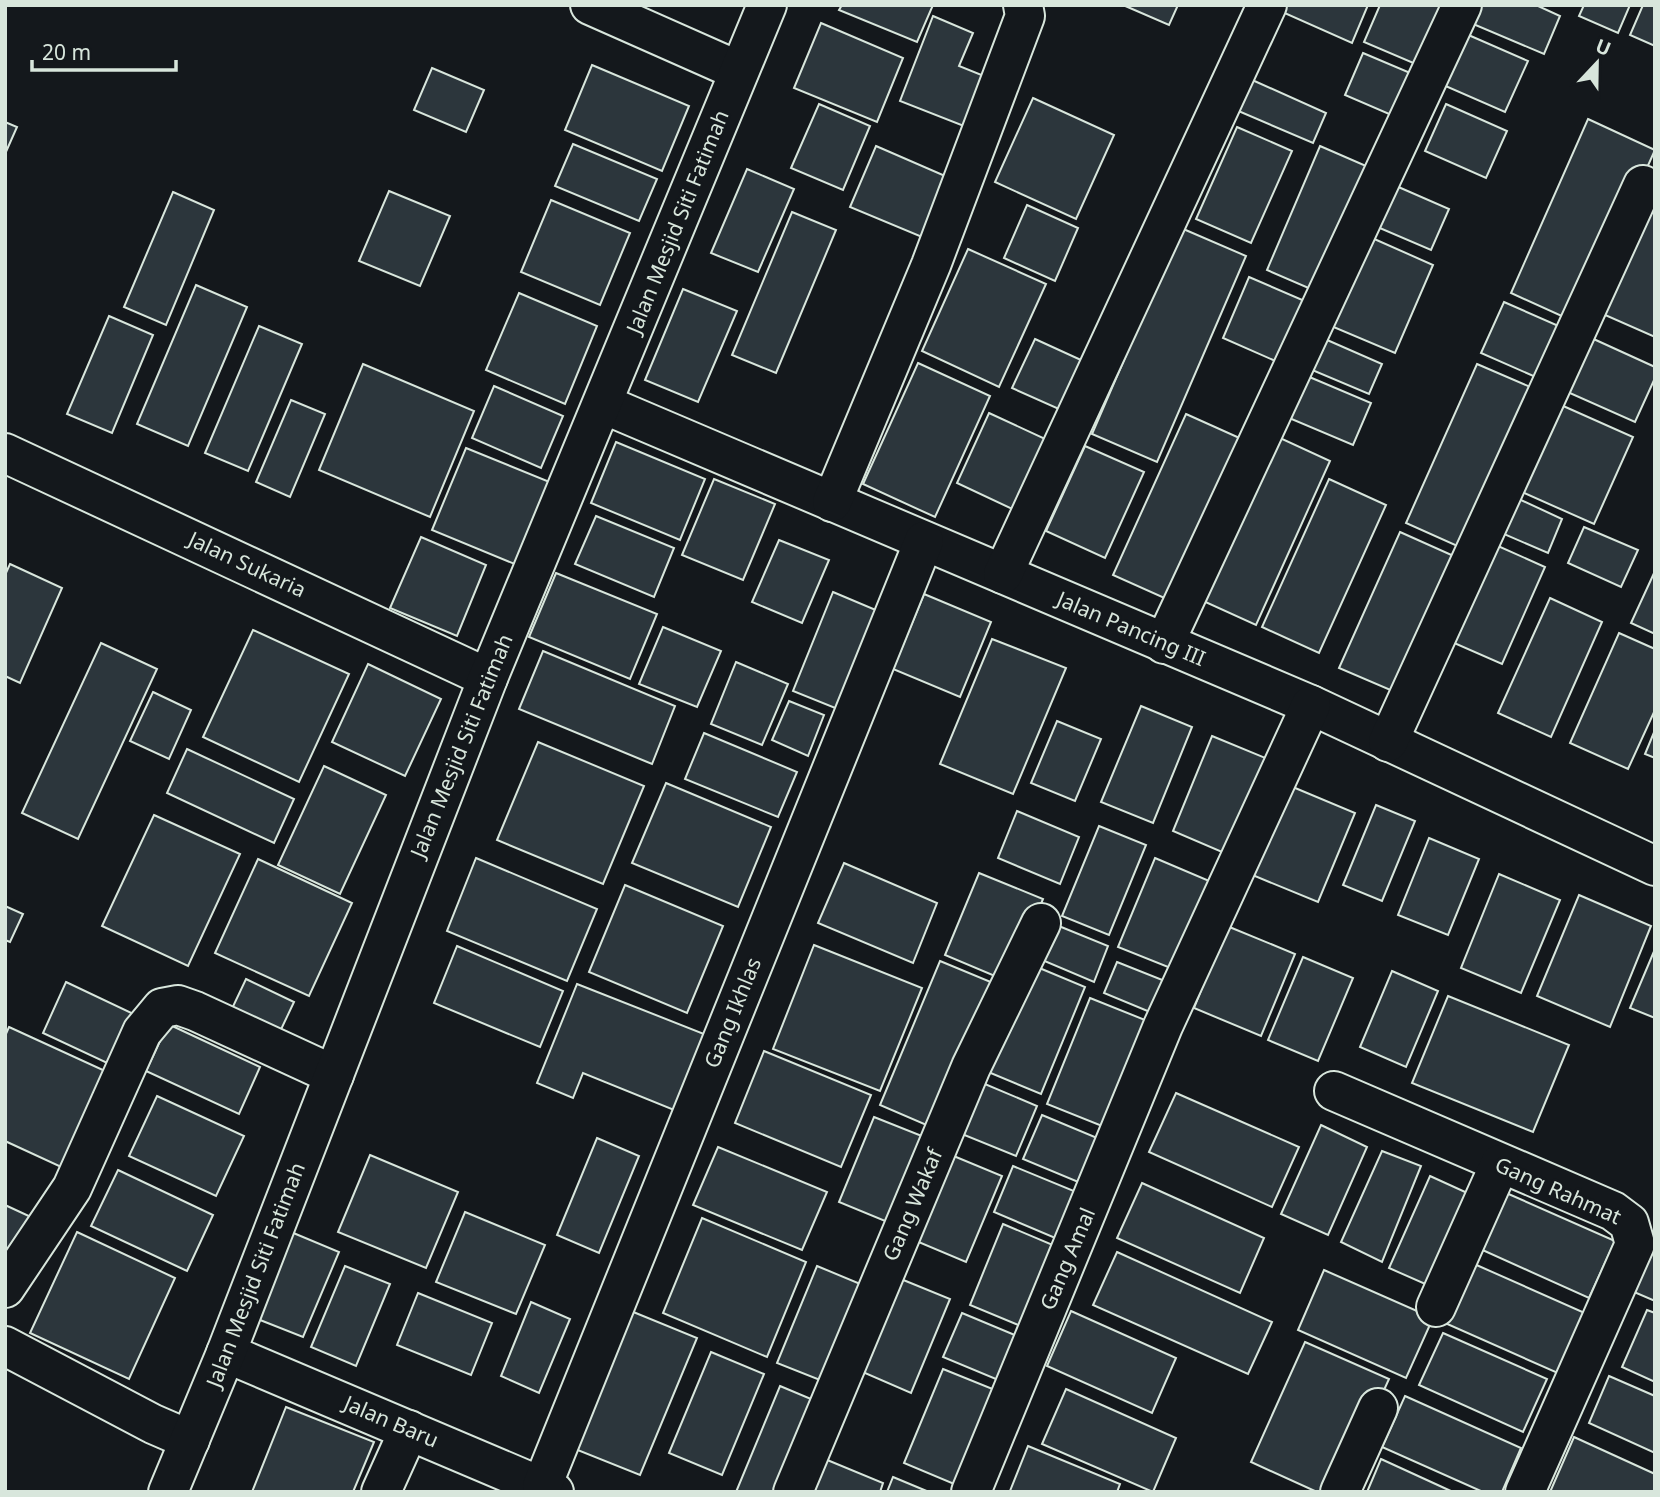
<svg xmlns="http://www.w3.org/2000/svg" width="1660" height="1497" viewBox="0 0 1660 1497" font-family="'Noto Sans',sans-serif">
<rect width="100%" height="100%" fill="#14181c"/>
<g fill="#2c363c" stroke="#d8e6dc" stroke-width="2">
<path d="M842,5h91l-16,37 -78,-32z"/>
<path d="M1123,5h55l-9,20z"/>
<path d="M1282,5h86l-16,38 -72,-32z"/>
<path d="M1380,5h72l-27,63 -61,-26z"/>
<path d="M1473,5h63l24,11 -16,38 -78,-33z"/>
<path d="M1584,5h46l-12,28 -39,-17z"/>
<path d="M1643,5h12v41l-25,-11z"/>
<path d="M933,16l40,17 -14,33 35,14 -20,50 -74,-29z"/>
<path d="M821,23l82,35 -26,64 -83,-34z"/>
<path d="M1457,30l71,31 -23,51 -71,-31z"/>
<path d="M1363,53l52,22 -19,42 -51,-22z"/>
<path d="M592,65l97,41 -27,65 -97,-41z"/>
<path d="M432,68l52,22 -18,42 -52,-22z"/>
<path d="M1250,79l76,34 -13,30 -77,-33z"/>
<path d="M1033,98l81,37 -38,84 -81,-37z"/>
<path d="M819,104l51,22 -27,64 -52,-22z"/>
<path d="M1446,104l61,27 -21,47 -61,-27z"/>
<path d="M1588,119l67,31 -78,173 -66,-30z"/>
<path d="M5,122l12,5 -12,27z"/>
<path d="M1237,127l55,24 -41,92 -55,-24z"/>
<path d="M573,144l84,35 -18,42 -84,-35z"/>
<path d="M876,146l83,36 -25,60 -84,-35z"/>
<path d="M1320,146l53,23 -53,124 -53,-23z"/>
<path d="M747,169l47,20 -36,83 -47,-19z"/>
<path d="M1655,179v158l-59,-26z"/>
<path d="M1387,182l62,27 -18,41 -63,-27z"/>
<path d="M389,191l61,25 -30,70 -61,-25z"/>
<path d="M173,192l41,18 -48,115 -42,-18z"/>
<path d="M551,200l79,33 -30,72 -79,-33z"/>
<path d="M1027,205l51,23 -23,53 -51,-23z"/>
<path d="M792,212l44,18 -60,143 -44,-18z"/>
<path d="M1181,228l65,28 -89,206 -65,-28z"/>
<path d="M1363,234l70,31 -38,88 -71,-30z"/>
<path d="M968,249l78,35 -47,103 -77,-36z"/>
<path d="M1249,277l58,25 -27,61 -57,-25z"/>
<path d="M196,285l51,22 -59,139 -51,-22z"/>
<path d="M683,289l54,22 -39,91 -53,-22z"/>
<path d="M519,293l78,33 -32,78 -79,-34z"/>
<path d="M1504,302l66,29 -23,51 -66,-29z"/>
<path d="M109,316l44,19 -41,98 -45,-19z"/>
<path d="M259,326l43,18 -54,127 -43,-18z"/>
<path d="M1318,336l64,28 -13,30 -64,-27z"/>
<path d="M1587,336l68,31v11l-20,44 -72,-32z"/>
<path d="M1035,339l57,26 -22,49 -58,-26z"/>
<path d="M918,363l72,33 -55,121 -72,-33z"/>
<path d="M363,364l111,47 -44,106 -111,-47z"/>
<path d="M1477,364l58,25 -71,160 -58,-26z"/>
<path d="M1300,373l71,30 -18,42 -71,-30z"/>
<path d="M494,386l69,30 -22,52 -69,-30z"/>
<path d="M291,400l34,14 -35,83 -34,-15z"/>
<path d="M1552,401l81,36 -39,87 -81,-36z"/>
<path d="M989,413l67,31 -33,70 -66,-31z"/>
<path d="M1186,414l58,26 -73,161 -58,-26z"/>
<path d="M1265,431l65,30 -74,164 -66,-30z"/>
<path d="M616,442l89,37 -25,61 -89,-37z"/>
<path d="M1085,446l59,26 -39,86 -59,-27z"/>
<path d="M466,448l91,37 -35,82 -90,-37z"/>
<path d="M714,479l61,25 -32,76 -61,-25z"/>
<path d="M1329,479l57,26 -67,148 -57,-26z"/>
<path d="M1506,493l56,26 -14,34 -58,-25z"/>
<path d="M596,516l78,32 -20,49 -79,-33z"/>
<path d="M1584,527l54,23 -17,37 -53,-24z"/>
<path d="M1400,532l56,25 -61,135 -56,-24z"/>
<path d="M421,537l65,28 -29,71 -67,-28z"/>
<path d="M779,540l50,20 -27,63 -50,-21z"/>
<path d="M1489,542l56,25 -43,97 -57,-25z"/>
<path d="M10,564l52,24 -42,95 -15,-7v-101z"/>
<path d="M1655,571v63l-24,-11z"/>
<path d="M556,573l101,41 -27,65 -101,-42z"/>
<path d="M833,592l57,24 -40,98 -57,-23z"/>
<path d="M924,594l67,28 -31,75 -67,-28z"/>
<path d="M1550,598l52,24 -51,115 -53,-24z"/>
<path d="M663,627l58,24 -24,56 -58,-23z"/>
<path d="M253,630l96,44 -50,108 -96,-45z"/>
<path d="M1619,633l36,16v61l-27,59 -58,-26z"/>
<path d="M992,639l74,29 -53,126 -73,-30z"/>
<path d="M101,643l56,26 -79,170 -56,-26z"/>
<path d="M543,651l132,55 -23,58 -133,-55z"/>
<path d="M736,662l52,22 -26,61 -51,-21z"/>
<path d="M368,664l73,35 -36,77 -73,-34z"/>
<path d="M153,692l38,18 -22,49 -39,-18z"/>
<path d="M789,701l35,14 -16,41 -36,-16z"/>
<path d="M1141,706l51,21 -39,96 -52,-21z"/>
<path d="M1057,721l44,18 -26,62 -44,-18z"/>
<path d="M1655,730v28l-10,-4z"/>
<path d="M704,733l93,39 -19,45 -93,-38z"/>
<path d="M1212,736l63,26 -39,96 -63,-27z"/>
<path d="M538,742l106,44 -41,98 -106,-44z"/>
<path d="M187,749l107,50 -20,44 -107,-50z"/>
<path d="M324,766l62,29 -46,99 -62,-29z"/>
<path d="M666,783l105,44 -33,80 -106,-44z"/>
<path d="M1288,785l67,28 -37,89 -68,-28z"/>
<path d="M1376,805l39,16 -33,80 -39,-16z"/>
<path d="M1017,811l62,26 -19,47 -62,-26z"/>
<path d="M154,815l86,39 -52,112 -86,-40z"/>
<path d="M1099,826l47,19 -37,90 -47,-19z"/>
<path d="M1429,838l50,21 -31,76 -50,-20z"/>
<path d="M476,858l121,51 -30,72 -120,-50z"/>
<path d="M1155,858l59,25 -36,88 -60,-24z"/>
<path d="M258,859l94,44 -43,93 -94,-43z"/>
<path d="M844,863l93,40 -24,60 -95,-40z"/>
<path d="M979,873l64,26 -34,83 -64,-27z"/>
<path d="M1499,874l61,26 -39,93 -60,-25z"/>
<path d="M625,885l98,41 -36,87 -98,-41z"/>
<path d="M1579,895l72,31 -41,101 -73,-31z"/>
<path d="M5,906l18,8 -13,28 -5,-2z"/>
<path d="M1049,922l59,24 -14,36 -59,-25z"/>
<path d="M1227,926l68,28 -34,82 -67,-28z"/>
<path d="M814,945l108,43 -42,103 -107,-42z"/>
<path d="M457,946l106,45 -23,56 -106,-44z"/>
<path d="M1655,949v69l-25,-10z"/>
<path d="M1303,957l50,21 -35,83 -50,-21z"/>
<path d="M940,961l58,24 -60,145 -58,-25z"/>
<path d="M1025,962l60,25 -44,107 -60,-25z"/>
<path d="M1117,962l58,23 -13,32 -58,-24z"/>
<path d="M1392,971l46,20 -32,76 -46,-20z"/>
<path d="M246,979l48,23 -18,38 -48,-23z"/>
<path d="M66,982l78,37 -24,50 -77,-36z"/>
<path d="M577,984l127,50 -30,76 -91,-37 -10,25 -36,-15z"/>
<path d="M1448,996l121,49 -36,87 -121,-49z"/>
<path d="M1090,998l60,24 -43,106 -60,-24z"/>
<path d="M168,1024l92,43 -21,47 -93,-43z"/>
<path d="M9,1027l107,49 -44,96 -67,-31v-105z"/>
<path d="M764,1051l107,44 -30,72 -106,-44z"/>
<path d="M973,1079l64,27 -21,50 -64,-26z"/>
<path d="M1176,1093l123,54 -27,60 -123,-55z"/>
<path d="M157,1096l87,40 -28,60 -87,-40z"/>
<path d="M1042,1115l60,25 -19,44 -60,-25z"/>
<path d="M874,1117l63,25 -35,86 -63,-26z"/>
<path d="M1321,1125l46,22 -39,88 -47,-21z"/>
<path d="M597,1138l42,18 -40,97 -42,-18z"/>
<path d="M718,1147l109,45 -25,58 -109,-45z"/>
<path d="M1382,1151l39,15 -39,96 -41,-20z"/>
<path d="M944,1152l58,24 -36,86 -57,-24z"/>
<path d="M370,1155l88,37 -32,76 -88,-36z"/>
<path d="M1013,1166l73,30 -19,47 -73,-31z"/>
<path d="M118,1170l95,45 -26,56 -96,-45z"/>
<path d="M1430,1176l44,20 -42,91 -43,-19z"/>
<path d="M1142,1183l122,55 -24,55 -123,-55z"/>
<path d="M1504,1192l111,49 -26,57 -111,-50z"/>
<path d="M5,1205l26,12 -26,55z"/>
<path d="M465,1212l80,33 -29,69 -80,-32z"/>
<path d="M702,1218l104,44 -39,95 -104,-44z"/>
<path d="M1003,1224l64,27 -34,80 -63,-26z"/>
<path d="M77,1232l98,46 -46,101 -99,-46z"/>
<path d="M291,1232l48,20 -36,85 -48,-19z"/>
<path d="M1652,1251l3,2v48l-21,-9z"/>
<path d="M1117,1252l155,70 -24,52 -155,-69z"/>
<path d="M1472,1263l115,51 -27,60 -115,-51z"/>
<path d="M345,1266l45,18 -34,82 -45,-19z"/>
<path d="M817,1266l53,22 -40,96 -53,-21z"/>
<path d="M1324,1270l109,48 -27,60 -108,-48z"/>
<path d="M896,1277l54,22 -39,94 -53,-23z"/>
<path d="M418,1293l74,30 -21,52 -74,-30z"/>
<path d="M531,1302l39,17 -31,74 -38,-17z"/>
<path d="M626,1309l71,29 -57,137 -70,-28z"/>
<path d="M1647,1310l8,3v69l-33,-15z"/>
<path d="M1071,1311l105,47 -24,55 -105,-47z"/>
<path d="M962,1313l60,25 -19,44 -60,-25z"/>
<path d="M1443,1333l104,46 -24,53 -104,-47z"/>
<path d="M1305,1342l84,37 -51,113h-21l-66,-30z"/>
<path d="M711,1352l53,22 -42,101 -53,-22z"/>
<path d="M943,1369l62,25 -39,95 -62,-26z"/>
<path d="M1609,1376l46,20v57l-66,-30z"/>
<path d="M780,1386l43,18 -36,88h-51z"/>
<path d="M1066,1389l110,49 -23,54 -111,-48z"/>
<path d="M1405,1396l116,52 -19,44h-19l-101,-45z"/>
<path d="M286,1407l88,35 -21,50h-101z"/>
<path d="M1574,1437l81,37v18h-105z"/>
<path d="M1028,1446l92,38 -3,8 -107,-1z"/>
<path d="M820,1457l63,26 -3,9h-74z"/>
<path d="M1381,1459l72,33h-86z"/>
<path d="M893,1477l36,15h-42z"/>
</g>
<g fill="none" stroke-linecap="round" stroke-linejoin="round">
<defs>
<g id="street">
<path d="M590,5l149,66"/>
<path d="M603,404l708,301 344,161"/>
<path d="M5,453l483,225"/>
<path d="M832,502l99,-237 94,-249 -2,-11"/>
<path d="M1003,574l264,-569"/>
<path d="M1164,644l298,-639"/>
<path d="M1388,742l255,-557"/>
<path d="M1334,1091l279,120 16,12 6,21 -110,248"/>
<path d="M5,1288l67,-100 70,-156 20,-24 16,-3 17,6 139,64"/>
<path d="M1436,1307l64,-143"/>
<path d="M5,1346l148,78 37,16"/>
<path d="M226,1353l328,139"/>
<path d="M542,1486l382,-945"/>
<path d="M168,1492l58,-139 262,-675 279,-673"/>
<path d="M381,1492l28,-62"/>
<path d="M793,1492l178,-425 70,-144"/>
<path d="M971,1492l192,-466 148,-321"/>
<path d="M1340,1492l38,-84"/>
</g>
</defs>
<use href="#street" stroke="#d8e6dc" stroke-width="42"/>
<use href="#street" stroke="#14181c" stroke-width="38"/>
</g>
<g text-anchor="middle" stroke-width="5" stroke-linejoin="round" paint-order="stroke">
<g font-size="21" fill="#d8e6dc" stroke="#14181c">
<text transform="translate(678 222) rotate(-68)" y="7">Jalan Mesjid Siti Fatimah</text>
<text transform="translate(247 565) rotate(25)" y="7">Jalan Sukaria</text>
<text transform="translate(1131 629) rotate(23)" y="7">Jalan Pancing III</text>
<text transform="translate(462 746) rotate(-68)" y="7">Jalan Mesjid Siti Fatimah</text>
<text transform="translate(733 1013) rotate(-68)" y="7">Gang Ikhlas</text>
<text transform="translate(1558 1191) rotate(24)" y="7">Gang Rahmat</text>
<text transform="translate(913 1205) rotate(-67)" y="7">Gang Wakaf</text>
<text transform="translate(1068 1259) rotate(-67)" y="7">Gang Amal</text>
<text transform="translate(256 1275) rotate(-69)" y="7">Jalan Mesjid Siti Fatimah</text>
<text transform="translate(391 1422) rotate(23)" y="7">Jalan Baru</text>
</g>
</g>
<rect width="1660" height="1497" fill="none" stroke="#d8e6dc" stroke-width="14"/>
<g transform="translate(1597 63) rotate(22)" stroke="#14181c" stroke-width="5" paint-order="stroke">
<path d="M0-5L12 26L0 18L-12 26Z" fill="#d8e6dc"/>
<text y="-10" font-size="19" font-weight="bold" text-anchor="middle" fill="#d8e6dc">U</text>
</g>
<path d="M32 60v10h144v-10" fill="none" stroke="#d8e6dc" stroke-width="3.5"/>
<text x="42" y="60" font-size="21" fill="#d8e6dc" stroke="#14181c" stroke-width="5" paint-order="stroke">20 m</text>
</svg>
